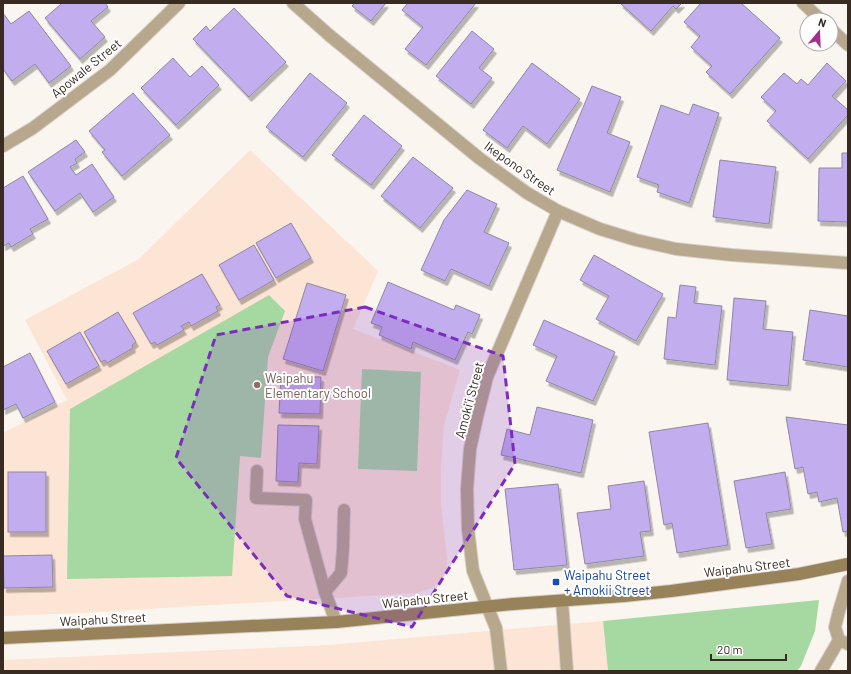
<svg xmlns="http://www.w3.org/2000/svg" width="851" height="674" viewBox="0 0 851 674" font-family="Barlow,sans-serif">
<defs>
<filter id="shadow"><feDropShadow dx="2.5" dy="4.5" stdDeviation="0" flood-color="#0004"/></filter>
</defs>
<rect width="100%" height="100%" fill="#fbf5f0"/>
<g fill="#fce5d4">
<path d="M250,150l128,121 -25,58 107,41 -16,55 -3,42v37l6,53v13l-6,9 -7,8 -17,6 -336,20 -78,3v-183l64,-33 -42,-80 114,-61z"/>
<path d="M603,621l5,50h-605v-11l325,-15z"/>
</g>
<g fill="#a6d9a2">
<path d="M269,295l16,16 -17,46 -7,101 -21,-2 -8,120 -165,3 3,-170z"/>
<path d="M362,369l59,3 -4,99 -59,-2z"/>
<path d="M819,600l-4,31 -14,35 -4,5h-189l-5,-50z"/>
</g>
<g fill="#c2aeee" stroke="#8f86a5" filter="url(#shadow)">
<path d="M60,3h45l3,4 -17,14 14,16 -25,22 -35,-41 16,-14z"/>
<path d="M355,3h31l-15,18 -19,-15z"/>
<path d="M408,3h68l-50,62 -21,-16 18,-22 -21,-17z"/>
<path d="M620,3h62l-6,6 -3,-3 -22,25z"/>
<path d="M701,3h40l39,35 -50,56 -24,-22 6,-6 -21,-19 9,-11 -16,-14z"/>
<path d="M234,8l52,54 -37,35 -56,-58 13,-13 4,5z"/>
<path d="M29,11l42,55 -22,17 -14,-19 -23,17 -9,-12v-56l8,11z"/>
<path d="M472,31l22,18 -15,19 13,10 -21,26 -35,-28z"/>
<path d="M173,58l17,19 12,-11 17,19 -43,40 -35,-37z"/>
<path d="M532,63l48,36 -33,45 -24,-18 -16,22 -24,-18z"/>
<path d="M827,63l19,18 -14,15 16,14v5l-40,44 -41,-38 9,-10 -15,-14 23,-24 13,11 4,-5 7,6z"/>
<path d="M310,73l37,30 -44,54 -37,-30z"/>
<path d="M592,86l29,11 -14,36 23,9 -20,50 -53,-22z"/>
<path d="M133,93l37,42 -48,41 -20,-24 3,-2 -16,-19z"/>
<path d="M693,104l26,9 -30,90 -32,-11 2,-7 -22,-8 24,-72 28,10z"/>
<path d="M364,115l38,31 -31,39 -39,-30z"/>
<path d="M76,140l9,12 -10,7 2,4 -7,4 6,8 16,-11 22,33 -21,15 -13,-19 -25,18 -27,-39z"/>
<path d="M842,153h6v69l-30,-1 1,-53h23z"/>
<path d="M413,157l40,31 -33,40 -39,-32z"/>
<path d="M720,160l56,7 -7,57 -56,-7z"/>
<path d="M23,176l25,43 -18,10 3,5 -22,13 -2,-4 -6,3v-58z"/>
<path d="M467,190l30,14 -13,28 25,11 -20,43 -38,-17 -6,12 -24,-11 23,-50z"/>
<path d="M291,223l20,35 -35,20 -20,-35z"/>
<path d="M254,245l20,35 -35,20 -20,-35z"/>
<path d="M594,255l69,39 -27,47 -40,-22 13,-23 -29,-16z"/>
<path d="M202,274l18,31 -4,2 2,4 -27,15 -2,-4 -8,4 3,4 -27,15 -2,-3 -4,2 -18,-31z"/>
<path d="M388,282l66,28 2,-5 24,10 -8,19 -4,-2 -13,28 -42,-18 -2,7 -32,-14 3,-8 -11,-4z"/>
<path d="M307,283l39,12 -23,76 -40,-12z"/>
<path d="M680,285l16,2 -2,16 28,3 -7,59 -51,-6 4,-42 8,1z"/>
<path d="M734,298l32,3 -3,28 30,3 -5,54 -61,-6z"/>
<path d="M810,310l38,6v51l-45,-7z"/>
<path d="M118,312l18,30 -4,3 1,3 -26,15 -2,-3 -4,2 -17,-30z"/>
<path d="M544,320l71,32 -22,49 -47,-20 11,-25 -24,-11z"/>
<path d="M80,332l19,34 -33,18 -19,-33z"/>
<path d="M30,353l25,49 -32,16 -7,-14 -13,6v-43z"/>
<path d="M281,376l40,1 -1,37 -41,-1z"/>
<path d="M537,407l56,13 -12,53 -80,-18 6,-26 23,6z"/>
<path d="M786,417l62,8v106l-5,1 -6,-34 -18,4 -2,-10 -9,2 -5,-27 -8,2z"/>
<path d="M708,423l20,122 -51,8 -5,-30 -8,2 -15,-93z"/>
<path d="M278,425l41,1 -2,38 -18,-1 -1,19 -22,-1z"/>
<rect x="8" y="472" width="38" height="60"/>
<path d="M785,472l6,37 -25,4 6,31 -26,4 -12,-67z"/>
<path d="M644,481l7,50 -11,1 4,24 -59,8 -8,-51 34,-4 -3,-23z"/>
<path d="M558,484l9,81 -53,5 -9,-81z"/>
<path d="M52,555l1,32 -49,1 -1,-32z"/>
</g>
<g fill="none" stroke-linecap="round" stroke-linejoin="round">
<defs>
<g id="lane">
<path d="M257,471l-1,27 50,2 -1,19 20,73"/>
<path d="M848,581l-9,30 -4,16 4,13 9,4"/>
<path d="M562,601l5,70"/>
<path d="M487,606l9,22 5,43"/>
<path d="M336,622l-11,-30 16,-19 2,-24 1,-39"/>
<path d="M821,671l18,-31"/>
</g>
<g id="street">
<path d="M293,3l36,32 150,123 48,35 31,18 42,18 36,11 40,9 56,6 116,8"/>
<path d="M803,3l18,17"/>
<path d="M831,29l17,16"/>
<path d="M3,146l30,-18 77,-58 69,-67"/>
<path d="M487,606l-14,-35 -5,-42 -1,-40 3,-40 7,-32 10,-40 71,-166"/>
</g>
<path id="secondary" d="M3,638l333,-16 177,-18 111,-8 47,-5 128,-17 49,-10"/>
</defs>
<use href="#lane" stroke="#d8d1cb" stroke-width="14"/>
<use href="#street" stroke="#d8d1cb" stroke-width="14"/>
<use href="#secondary" stroke="#d8d1cb" stroke-width="14"/>
<use href="#lane" stroke="#b7a88d" stroke-width="12"/>
<use href="#street" stroke="#b7a88d" stroke-width="12"/>
<use href="#secondary" stroke="#98825a" stroke-width="12"/>
</g>
<path fill="#7b2cbf" fill-opacity="0.2" stroke="#7b2cbf" stroke-width="3" stroke-dasharray="8 5" stroke-linejoin="round" d="M365,307l138,49 12,108 -103,163 -125,-31 -111,-138 40,-123z"/>
<circle fill="#8d6e63" stroke="#fff" stroke-width="1.5" cx="257" cy="385" r="4"/>
<rect fill="#1a4fb4" stroke="#fff" stroke-width="1.5" x="552" y="578" width="8" height="8" rx="2"/>
<g text-anchor="middle" stroke-width="4" stroke-linejoin="round" paint-order="stroke">
<g font-size="13" fill="#372b22" stroke="#fff">
<text transform="translate(86 68) rotate(-39)" y="5">Apowale Street</text>
<text transform="translate(520 168) rotate(35)" y="5">Ikepono Street</text>
<text transform="translate(469 400) rotate(-75)" y="5">Amoki'i Street</text>
<text transform="translate(747 567) rotate(-7)" y="5">Waipahu Street</text>
<text transform="translate(425 599) rotate(-6)" y="5">Waipahu Street</text>
<text transform="translate(103 619) rotate(-3)" y="5">Waipahu Street</text>
</g>
<g font-size="13" fill="#785e54" stroke="#fff" text-anchor="start">
<text x="265" y="383">Waipahu<tspan x="265" dy="15">Elementary School</tspan></text>
</g>
<g font-size="13" fill="#164399" stroke="#fff" text-anchor="start">
<text x="564" y="580">Waipahu Street<tspan x="564" dy="15">+ Amokii Street</tspan></text>
</g>
</g>
<rect width="851" height="674" fill="none" stroke="#372b22" stroke-width="8"/>
<g transform="translate(819 32) rotate(19)"><circle r="19" fill="#ffffff" stroke="#afaaa7"/>
<path d="M0-3L7 15L0 10L-7 15Z" fill="#a1308e"/>
<text y="-6" font-size="11" font-weight="bold" text-anchor="middle" fill="#372b22">N</text>
</g>
<path d="M711 654v6h75v-6" fill="none" stroke="#372b22" stroke-width="2"/>
<text x="717" y="654" font-size="12" fill="#372b22" stroke="#ffffff" stroke-width="3" paint-order="stroke">20 m</text>
</svg>
